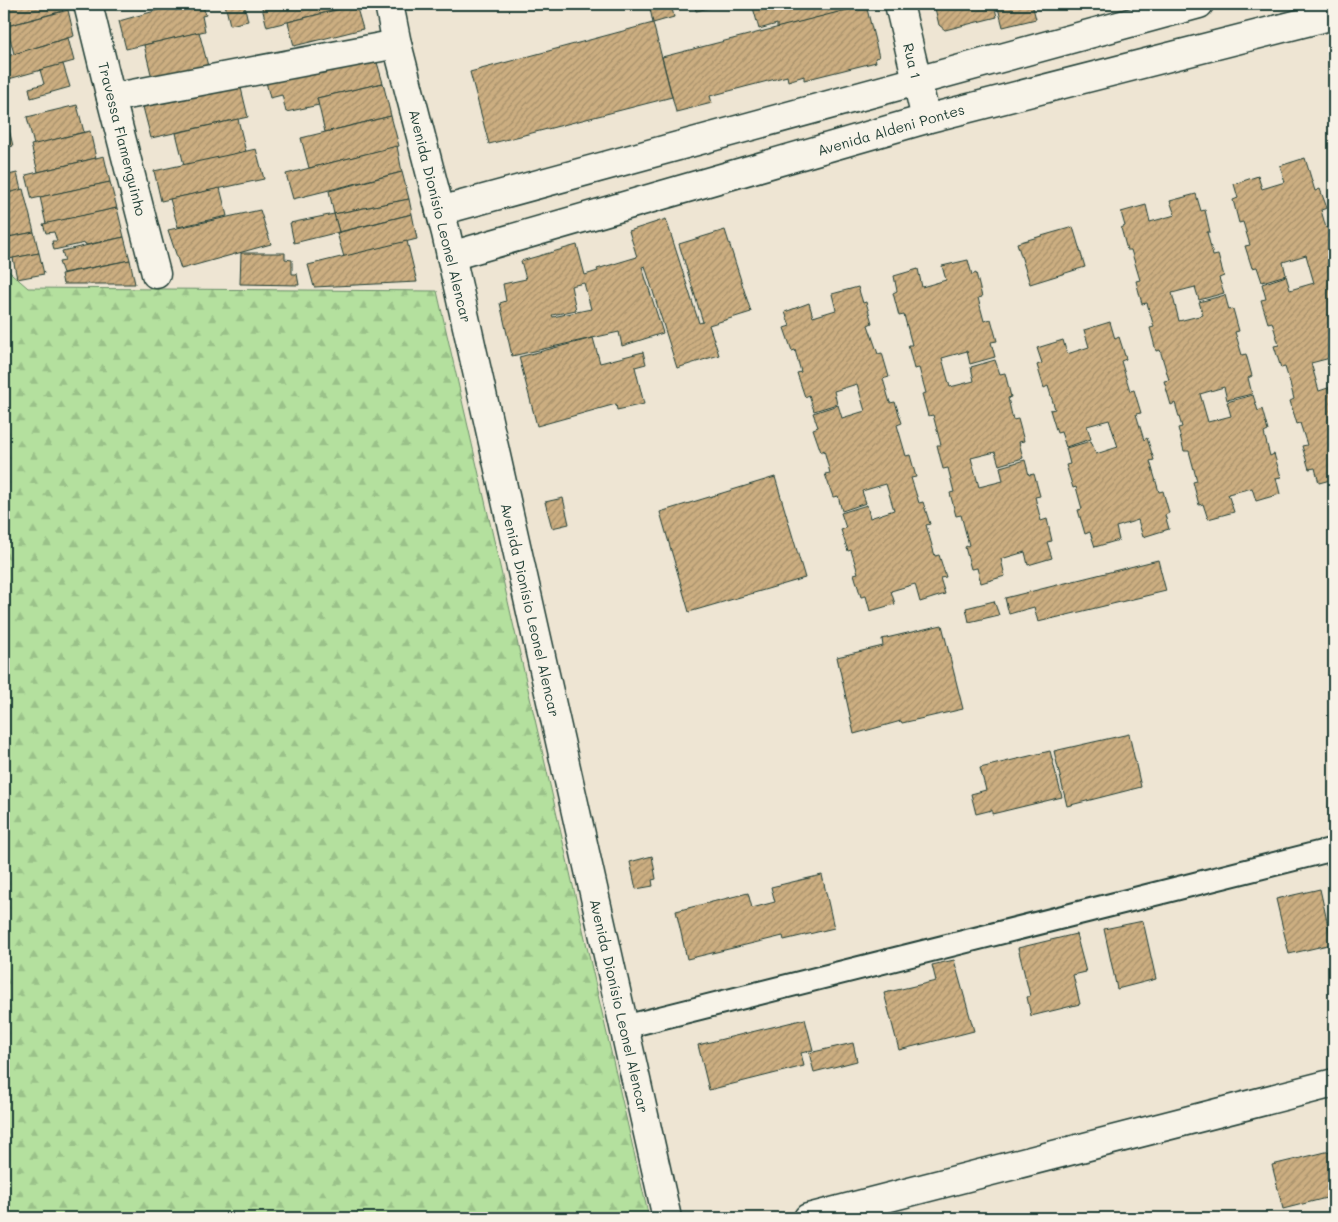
<svg xmlns="http://www.w3.org/2000/svg" width="1338" height="1222" viewBox="0 0 1338 1222" font-family="Mali,sans-serif">
<defs>
<pattern id="forest-firs" width="22" height="20" patternUnits="userSpaceOnUse" patternTransform="scale(1.25)"><rect width="22" height="20" fill="#b4e09e"/><path d="M5 1l3.5 6h-7zM16 11l3.5 6h-7z" fill="#9ac189"/></pattern>
<pattern id="building-hatch" width="6" height="6" patternUnits="userSpaceOnUse" patternTransform="scale(1.25)"><rect width="6" height="6" fill="#ccae81"/><path d="M-1 1l2-2M0 6l6-6M5 7l2-2" fill="none" stroke="#a58f6a"/></pattern>
</defs>
<rect width="100%" height="100%" fill="#eee5d3"/>
<filter id="ink" filterUnits="userSpaceOnUse"><feTurbulence type="fractalNoise" baseFrequency=".02" numOctaves="2"/><feDisplacementMap in="SourceGraphic" scale="10" xChannelSelector="R" yChannelSelector="G"/><feConvolveMatrix kernelMatrix="1 2 1 2 8 2 1 2 1" color-interpolation-filters="sRGB"/></filter>
<g filter="url(#ink)">
<path fill="url(#forest-firs)" stroke="#6a8e69" d="M4,267l24,21 409,3 212,927h-645z"/>
<g fill="url(#building-hatch)" stroke="#1f3d34" fill-rule="evenodd">
<path d="M4,4h57l2,7 -56,15 -3,-13z"/>
<path d="M180,4h22l4,11 -4,1 3,15 -79,18 -7,-28z"/>
<path d="M225,4h19l4,17 -18,4z"/>
<path d="M261,4h82l1,4 -77,19z"/>
<path d="M649,4h22l3,13 -21,6z"/>
<path d="M694,4h32l-30,7z"/>
<path d="M752,4h103l1,4 -79,20v-4l-18,5z"/>
<path d="M934,4h60l3,13 -52,13 -6,-5z"/>
<path d="M997,4h35l4,15 -33,8z"/>
<path d="M356,5l7,24 -69,17 -6,-24z"/>
<path d="M866,5l13,52 -4,1 1,4 -72,18v-4l-16,5 -1,-5 -77,20 2,7 -36,9 -14,-55z"/>
<path d="M68,10l6,26 -60,18 -7,-28z"/>
<path d="M653,23l19,74 -183,47 -19,-72z"/>
<path d="M199,32l9,34 -56,12 -8,-33z"/>
<path d="M68,38l6,23 -69,19 -1,-23z"/>
<path d="M376,59l7,24 -66,15 2,7 -33,7 -4,-17 -12,3 -4,-16z"/>
<path d="M63,64l7,23 -39,11 -2,-10 15,-4 -4,-14z"/>
<path d="M383,83l8,33 -66,16 -8,-34z"/>
<path d="M241,88l7,29 -97,21 -8,-31z"/>
<path d="M77,105l7,27 -50,13 -7,-28z"/>
<path d="M391,116l8,30 -90,22 -8,-30z"/>
<path d="M6,117l7,29 -9,2v-30z"/>
<path d="M238,119l8,33 -62,13 -8,-32z"/>
<path d="M90,131l6,27 -58,14 -7,-27z"/>
<path d="M397,146l5,26 -109,27 -7,-25z"/>
<path d="M256,149l8,30 -103,22 -7,-30z"/>
<path d="M104,156l6,26 -78,17 -6,-24z"/>
<path d="M1305,158l10,33 5,-2 7,19 -6,2 5,18 4,-1 4,16v3l-4,2 4,15v94l-23,6 8,28 15,-5v93l-15,4 -4,-15 -6,1 -7,-23 5,-1 -7,-22 -3,1 -7,-23 4,-2 -4,-16 -5,-16 -4,1 -7,-22 5,-1 -7,-23 -4,1 -7,-23 5,-1 -4,-15 24,-8 4,14 24,-7 -8,-28 -23,7 3,13 -24,7 -5,-15 -5,1 -7,-22 5,-1 -7,-23 -4,1 -6,-23 5,-2 -4,-14 24,-8 4,13 23,-7 -5,-16z"/>
<path d="M402,172l7,27 -75,15 -5,-23z"/>
<path d="M17,173l4,17 -17,4v-18z"/>
<path d="M110,182l7,26 -71,16 -6,-27z"/>
<path d="M220,188l7,28 -49,11 -8,-28z"/>
<path d="M23,189l11,43 -30,6v-44z"/>
<path d="M1196,194l5,17 4,-1 5,22h-3l6,24 5,-1 6,21 -5,2 5,15 -25,7 -4,-13 -23,6 7,28 24,-6 -4,-13 26,-7 4,15 4,-1 6,22 -4,1 7,23 4,-1 6,22 -4,2 4,16 -25,6 -3,-13 -24,7 8,28 23,-6 -4,-14 26,-7 5,16 4,-2 6,22 -4,2 6,23 4,-2 7,23 -5,1 4,16 -24,7 -4,-13 -24,6 6,18 -26,7 -5,-15 -4,1 -6,-23 4,-1 -8,-30h-5l-6,-23 4,-1 -7,-24 -4,2 -7,-24 5,-1 -9,-30 -4,1 -6,-23 4,-1 -7,-24 -5,1 -6,-23 4,-1 -9,-30h-4l-6,-22 4,-2 -4,-14 25,-7 4,17 25,-7 -5,-14z"/>
<path d="M409,199l3,15 -73,18 -5,-18z"/>
<path d="M117,208l7,29 -38,8 -1,-2 -31,7 -2,-9h5l-3,-9 -8,1 -3,-9z"/>
<path d="M260,210l11,34 -90,25 -13,-39z"/>
<path d="M334,214l5,18 -45,11 -4,-20z"/>
<path d="M412,214l5,25 -73,18 -7,-24z"/>
<path d="M666,219l33,104 4,-1 -24,-78 46,-14 26,82 -42,13 10,30 -42,13 -32,-102 -3,1 21,66 -41,13 -3,-14 -107,24 -12,-53 6,-2 -3,-17 23,-5 -5,-18 56,-16 8,30 13,-4 -1,-2 40,-12 -8,-26zM584,283l7,26 -38,8 -1,-2 24,-5 -5,-24z"/>
<path d="M1073,227l12,40 -55,17 -13,-41z"/>
<path d="M34,232l5,21 -35,7v-22z"/>
<path d="M124,237l6,23 -67,13 -4,-11 6,-1 -3,-10z"/>
<path d="M407,241l10,41 -103,5 -6,-22z"/>
<path d="M39,253l5,21 -27,5 -4,-21z"/>
<path d="M241,253h44v6l7,1v14h5l2,11 -59,-1z"/>
<path d="M130,260l5,24h-72l-2,-10z"/>
<path d="M968,260l4,15 4,-2 6,24 -4,1 6,23 7,-2 6,22 -6,1 4,15 -25,7 -3,-13 -25,7 8,29 24,-6 -3,-14 24,-7 5,14 5,-1 6,24 -3,1 5,22 5,-1 6,22 -5,1 4,16 -24,7 -4,-13 -24,6 8,29 24,-6 -3,-14 25,-7 4,15 5,-1 6,22 -5,1 6,24 6,-2 5,22 -5,1 5,16 -24,7 -3,-13 -24,7 4,17 -24,7 -4,-15 -6,1 -6,-22 4,-2 -8,-30 -5,1 -6,-23 4,-1 -6,-24 -5,1 -6,-24h4l-8,-30 -5,1 -6,-22 4,-1 -7,-25 -5,1 -6,-24h4l-8,-30 -5,1 -6,-23 4,-2 -3,-15 24,-7 4,18 24,-7 -4,-14z"/>
<path d="M858,287l5,16 3,-1 6,21 -4,2 10,29 4,-1 7,24 -6,2 7,24 5,-1 7,21 -5,2 9,31 4,-1 6,22 -5,1 8,25 4,-1 7,22 -4,1 9,31 4,-1 7,22 -6,1 5,16 -25,8 -5,-18 -24,7 4,13 -25,7 -4,-15 -5,1 -7,-23 4,-1 -7,-23 -3,1 -7,-21 5,-2 -5,-15 26,-8 3,13 24,-8 -8,-26 -24,7 4,12 -24,8 -4,-15 -5,1 -8,-23 5,-1 -6,-23 -3,2 -8,-23 5,-2 -5,-14 25,-8 4,13 23,-7 -8,-27 -23,7 3,13 -23,7 -5,-16 -4,2 -8,-24 4,-1 -6,-22 -3,1 -8,-23 6,-2 -5,-14 24,-9 4,14 23,-7 -4,-16z"/>
<path d="M1110,322l5,17 4,-2 7,22 -5,2 9,30 4,-1 7,23 -5,1 8,26 3,-2 7,22 -4,1 9,31 4,-1 6,22 -4,2 4,14 -26,8 -5,-17 -22,7 3,13 -24,7 -5,-15 -5,2 -7,-24 4,-1 -6,-22 -3,1 -7,-23 4,-1 -4,-16 25,-7 5,13 22,-7 -9,-27 -22,6 4,13 -25,8 -5,-15 -4,1 -7,-23 5,-1 -7,-23 -4,2 -7,-23 5,-2 -5,-15 26,-8 4,14 22,-7 -5,-17z"/>
<path d="M593,338l7,25 43,-11 3,12 -11,3 9,37 -27,6 -1,-6 -79,22 -18,-69z"/>
<path d="M775,477l30,101 -116,34 -29,-100z"/>
<path d="M563,498l6,26 -17,4 -7,-26z"/>
<path d="M1158,560l8,31 -128,31 -4,-15 -25,7 -4,-16z"/>
<path d="M994,601l5,14 -30,7 -3,-14z"/>
<path d="M942,625l21,84 -61,14 -1,-2 -47,13 -17,-77 46,-11 -1,-7z"/>
<path d="M1129,734l12,53 -74,19 -13,-55z"/>
<path d="M1050,751l12,46 -70,17v-4l-16,4 -5,-20 15,-4 -6,-22z"/>
<path d="M652,856l4,23 -4,1 1,6 -17,3 -6,-27z"/>
<path d="M822,875l12,53 -50,12 -1,-4 -96,23 -11,-48 72,-18 4,15 23,-6 -4,-15z"/>
<path d="M1320,889l12,55 -43,10 -13,-55z"/>
<path d="M1143,921l13,58 -39,10 -13,-60z"/>
<path d="M1076,934l10,38 -13,3 7,29 -49,12 -4,-19 3,-1 -12,-48z"/>
<path d="M954,960l20,71 -75,19 -15,-57 52,-12 -4,-16z"/>
<path d="M805,1019l8,31 -12,3 3,13 -95,24 -11,-45z"/>
<path d="M853,1043l4,18 -43,11 -5,-19z"/>
<path d="M1334,1150v46l-51,13 -11,-44z"/>
</g>
<g fill="none" stroke-linecap="round" stroke-linejoin="round">
<defs>
<path id="lane" d="M624,1027l710,-178"/>
<g id="street">
<path d="M88,4l23,94 45,176"/>
<path d="M899,4l27,115"/>
<path d="M111,98l286,-54"/>
<path d="M808,1218l526,-135"/>
</g>
<g id="secondary">
<path d="M389,4l8,40 49,189 221,985"/>
<path d="M440,211l759,-207"/>
<path d="M451,256l475,-137 408,-104"/>
</g>
</defs>
<use href="#lane" stroke="#1f3d34" stroke-width="26"/>
<use href="#street" stroke="#1f3d34" stroke-width="31"/>
<use href="#secondary" stroke="#1f3d34" stroke-width="31"/>
<use href="#lane" stroke="#f7f3e8" stroke-width="22"/>
<use href="#street" stroke="#f7f3e8" stroke-width="28"/>
<use href="#secondary" stroke="#f7f3e8" stroke-width="28"/>
</g>
</g>
<g text-anchor="middle" stroke-width="4" stroke-linejoin="round" paint-order="stroke">
<g font-size="14" fill="#1f3d34" stroke="#f7f3e8">
<text transform="translate(912 61) rotate(77)" y="5">Rua 1</text>
<text transform="translate(891 130) rotate(-16)" y="5">Avenida Aldeni Pontes</text>
<text transform="translate(122 139) rotate(76)" y="5">Travessa Flamenguinho</text>
<text transform="translate(440 216) rotate(76)" y="5">Avenida Dionísio Leonel Alencar</text>
<text transform="translate(530 610) rotate(77)" y="5">Avenida Dionísio Leonel Alencar</text>
<text transform="translate(619 1006) rotate(77)" y="5">Avenida Dionísio Leonel Alencar</text>
</g>
</g>
<rect width="1338" height="1222" fill="none" stroke="#f7f3e8" stroke-width="20"/>
<rect x="10" y="10" width="1318" height="1202" fill="none" stroke="#1f3d34" stroke-width="2" filter="url(#ink)"/>
</svg>
